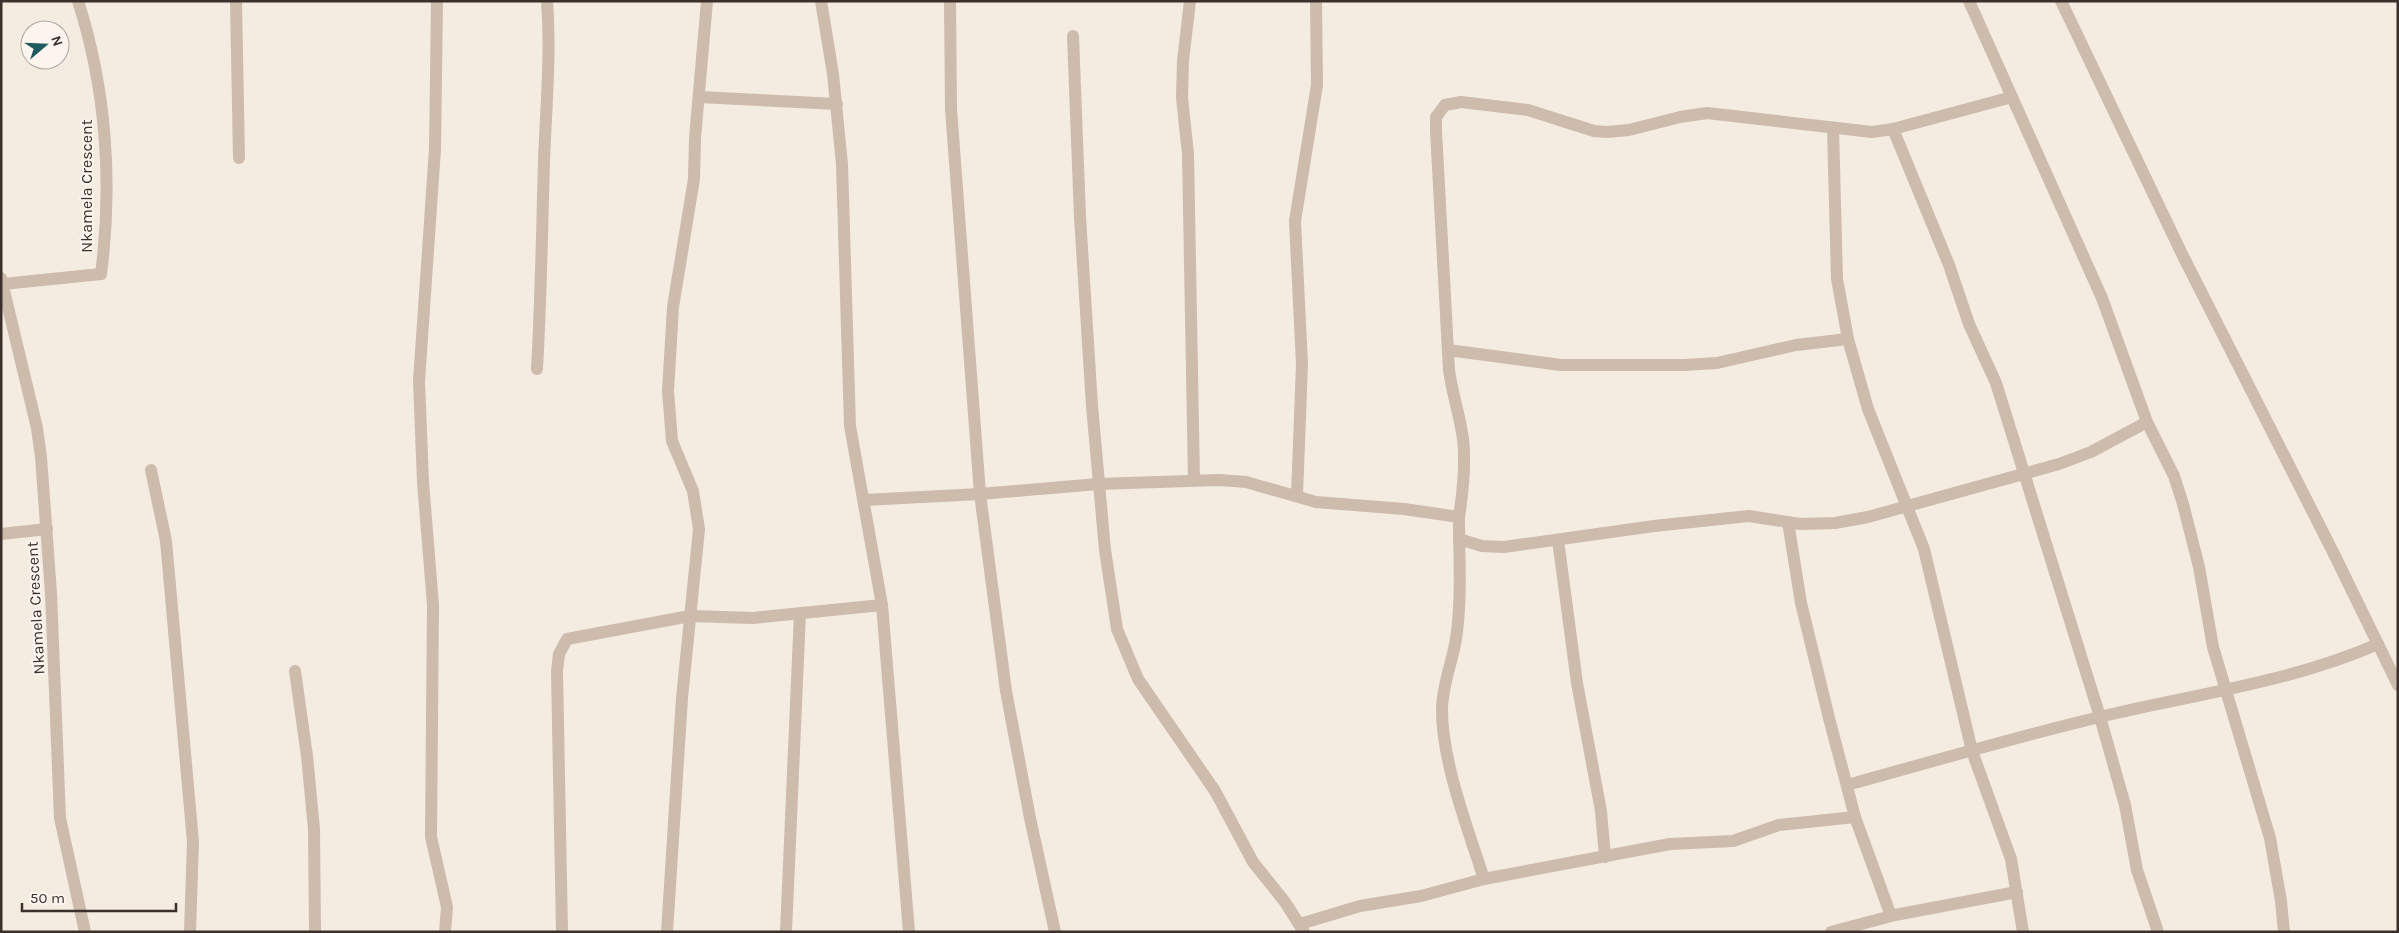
<svg xmlns="http://www.w3.org/2000/svg" width="2399" height="933" viewBox="0 0 2399 933" font-family="Karla,sans-serif">
<rect width="100%" height="100%" fill="#f4ebe1"/>
<g fill="none" stroke-linecap="round" stroke-linejoin="round">
<g stroke="#cdbbac" stroke-width="12">
<path d="M236,1l3,157"/>
<path d="M437,1l-2,148 -16,232 4,101 10,123 -2,232 16,70 -2,25"/>
<path d="M821,1l12,73 9,90 8,262 32,179 27,327"/>
<path d="M950,1l1,108 29,385 26,197 24,127 25,114"/>
<path d="M1190,1l-7,60 -1,37 6,56 6,326"/>
<path d="M1969,1l133,297 45,124 27,54 9,28 16,63 14,80 57,191 11,63 3,31"/>
<path d="M2061,1l122,255 151,298 64,131"/>
<path d="M1073,36l7,181 12,189 13,144 12,79 21,50 77,112 38,71 32,40 19,30"/>
<path d="M699,97l138,7"/>
<path d="M1833,128l4,151 11,60 20,70 56,140 48,202 39,108 12,73"/>
<path d="M1893,129l56,136 20,59 27,59 104,334 25,88 12,65 21,62"/>
<path d="M1,278l36,150 4,29 10,136 9,225 25,114"/>
<path d="M3,284l98,-10c12,-91 5,-186 -23,-273"/>
<path d="M1448,350l113,15h123l33,-2 79,-18 52,-6"/>
<path d="M537,369c4,-69 5,-139 7,-208 2,-53 7,-107 3,-160"/>
<path d="M151,470l15,71 27,301 -3,90"/>
<path d="M1297,496l5,-132 -7,-143 22,-136 -1,-84"/>
<path d="M864,500l116,-6 118,-10 121,-4 27,2 70,20 88,7 55,8c0,41 3,82 -3,122 -4,24 -14,47 -14,71 0,52 26,119 42,169"/>
<path d="M1459,517c4,-26 7,-52 4,-78 -3,-23 -11,-46 -14,-69l-13,-239v-14l9,-12 16,-3 67,8 66,21 13,1 22,-2 51,-13 27,-4 165,19 21,-3 119,-32"/>
<path d="M1788,522l13,81 28,115 26,99 36,99"/>
<path d="M1,534l46,-5"/>
<path d="M1459,539l23,7 22,1 150,-21 95,-10 51,8 35,-1 33,-6 191,-53 32,-12 56,-30"/>
<path d="M1558,540l19,143 24,128 4,46"/>
<path d="M295,671l12,85 7,73 1,103"/>
<path d="M1847,785c84,-23 168,-48 253,-68 91,-22 192,-35 278,-73"/>
<path d="M1300,924l60,-18 61,-10 63,-17 186,-35 63,-3 46,-16 76,-8"/>
<path d="M562,932l-5,-261 2,-17 8,-15 123,-23 63,2 129,-13"/>
<path d="M667,932l15,-234 17,-169 -6,-38 -21,-50 -4,-50 5,-84 21,-128 1,-41 12,-137"/>
<path d="M786,932l14,-319"/>
<path d="M1831,932l64,-17 122,-23"/>
</g>
</g>
<g text-anchor="middle" stroke-width="4" stroke-linejoin="round" paint-order="stroke">
<g font-size="16" fill="#3b302b" stroke="#fbf5ee">
<text transform="translate(86 186) rotate(-90)" y="6">Nkamela Crescent</text>
<text transform="translate(35 608) rotate(-93)" y="6">Nkamela Crescent</text>
</g>
</g>
<rect width="2399" height="933" fill="none" stroke="#3b302b" stroke-width="5"/>
<g transform="translate(45 45) rotate(71)"><circle r="24" fill="#fbf5ee" stroke="#aea6a0"/>
<path d="M0-4L9 19L0 12L-9 19Z" fill="#1f5a5e"/>
<text y="-8" font-size="14" font-weight="bold" text-anchor="middle" fill="#3b302b">N</text>
</g>
<path d="M22 903v8h154v-8" fill="none" stroke="#3b302b" stroke-width="2.5"/>
<text x="30" y="903" font-size="15" fill="#3b302b" stroke="#fbf5ee" stroke-width="4" paint-order="stroke">50 m</text>
</svg>
